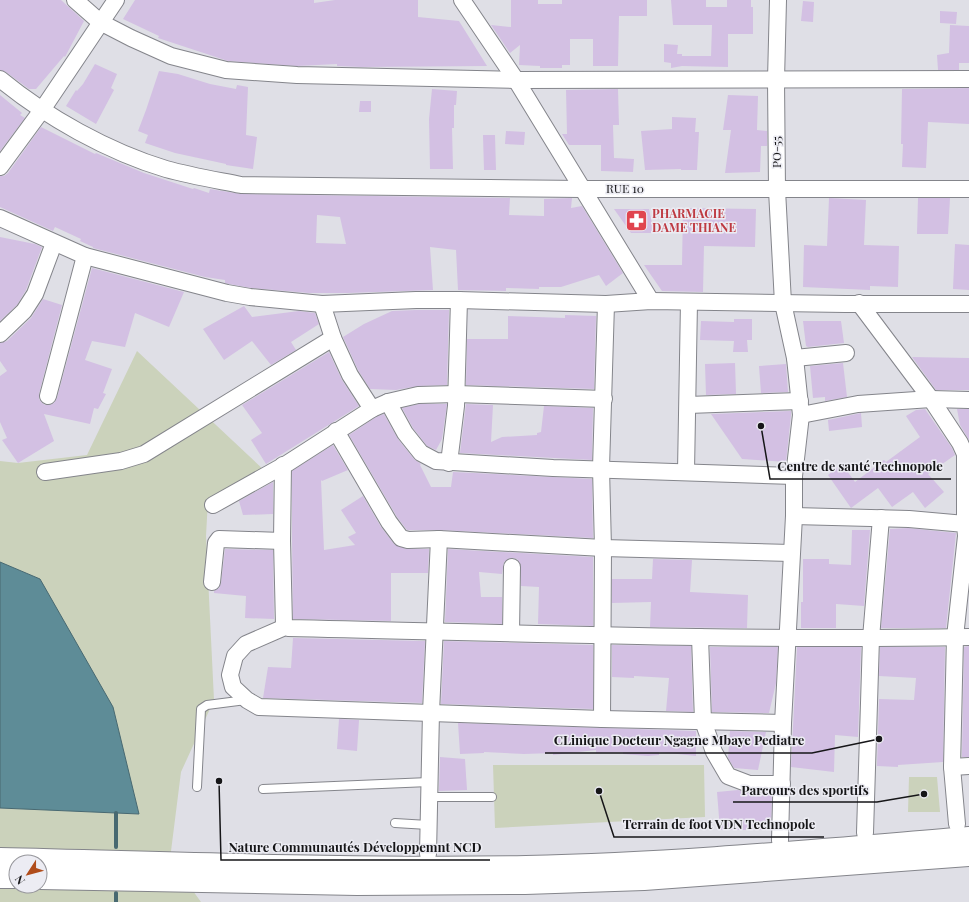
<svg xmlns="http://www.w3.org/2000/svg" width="969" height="902" viewBox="0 0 969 902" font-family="'Playfair Display',serif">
<rect width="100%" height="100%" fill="#dfdfe6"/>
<g fill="#cbd2bb" fill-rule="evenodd">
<path d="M137,351l128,120 -57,29 -2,36 8,164 -33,72 -11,87 31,43h-201v-94l139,6 -99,-235 -40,-17v-101l18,2 69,-8zM16,862h24v24h-24z"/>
<path d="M493,765h211l1,52 -210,11z"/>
<path d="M909,777h28l3,35h-32z"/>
</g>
<path fill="#5e8c97" stroke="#486971" d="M0,562l40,17 73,128 26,107 -139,-6z"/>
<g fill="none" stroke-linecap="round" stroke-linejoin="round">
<g stroke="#486971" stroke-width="4">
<path d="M116,813v34"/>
<path d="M116,893v9"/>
</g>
</g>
<g fill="#d3c0e3" fill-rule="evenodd">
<path d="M0,0h61l23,21 -19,36 -1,-1 -28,33h-7l-23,-17 -6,-2z"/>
<path d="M135,0h179v3l21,-3h83v17l41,4 28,45 -125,1 -25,-1v-2l-40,2 -69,-5 -70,-23 1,-2 -36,-17z"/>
<path d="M511,0h27v4h24v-4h85v16h-28l-1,50h-25v-27h-23v26h-8v3h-22v-2l-21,-1 1,-20 -10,8 -19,-28 20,2z"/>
<path d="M671,0h35v7h21v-7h24v7h2v27h-25v33l-46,-1 -11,2v-5l-7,-1v-18l14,1 -1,9h5v2h29l1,-31h-39z"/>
<path d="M803,1l11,1 -1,20 -12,-1z"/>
<path d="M940,11l17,1 -1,12 -16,-1z"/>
<path d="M950,25l19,1v37h-10v7h-21l-1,-15 12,-2z"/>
<path d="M95,64l22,10 -6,14 3,2 -18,34 -30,-18 10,-16 1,1 6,-7z"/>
<path d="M159,71l19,3 32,10 26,5 1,-4 11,2 -2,48 11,2 -4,32 -27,-4v-1l-51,-11 -30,-10 3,-8 -10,-4 8,-21z"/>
<path d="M969,88v36l-41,-2 -2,46 -24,-1 1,-23h-2l1,-55z"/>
<path d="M432,89l25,2 -1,14h-2v23h-2l1,41h-23l-1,-50z"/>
<path d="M618,89l1,36h-6l1,33 20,1 -1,13 -32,-1v-26h-32l-7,-11h5l-1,-44z"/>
<path d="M0,95l22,18 -2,2 5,3 -25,33z"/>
<path d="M728,95l30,1 -1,34 10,1v15h-6l-1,26 -35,1 6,-43h-8z"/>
<path d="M360,101h11v11h-12z"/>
<path d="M672,117l24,1 -1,14h4l-2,38h-16v-1l-36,1 -4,-39 31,-2z"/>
<path d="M41,127l54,27 1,-1 48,20 49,16 1,-1 15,5 1,-4 31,5 269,4 -1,17 35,1v-17l28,-1 -1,10 11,-2 41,67 -17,13 -7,-11 -38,12h-22v2l-33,-1v3l-48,-1 -2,-40 -26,-3 3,43 -85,3h-39l-58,-5 -22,-4 -4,-1v-3l-20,-3 -112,-29v-1l-13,-6 1,-2 -26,-12 -2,4 -53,-24v-31h4l4,-3zM317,215l23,2 6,27 -30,-1z"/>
<path d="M506,131l19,1 -1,13 -19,-1z"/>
<path d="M483,135h12l1,35h-12z"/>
<path d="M829,198l37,2 -2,45 35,1 -1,41 -28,-1v4l-67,-3 1,-42 23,1z"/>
<path d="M918,198h32l-2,36h-31z"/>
<path d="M683,208l73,1 -1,38 -51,-1 -1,46 -41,-1 -18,-26h38z"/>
<path d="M614,209h35l5,24h-23z"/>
<path d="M0,237l35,7 7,3 -16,43 -9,15 -17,16z"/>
<path d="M955,244l14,1v45l-16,-1z"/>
<path d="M92,268l92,24 -15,35 -34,-14 -10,34 -33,-6 -7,19 27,9 -9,24 3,1 -8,15 -4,-1 -4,16 -46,-10 10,27 -36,22 -16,-23 5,-2 -7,-16v-46l7,-5 -7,-10v-18l7,-2 24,-23 12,-19 19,6 -23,89v5l3,4 3,2h5l4,-2 3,-5z"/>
<path d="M244,306l8,11 47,-6 16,2 4,11 -28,18 5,8 -25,15 -19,-24 -28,19 -21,-31z"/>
<path d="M416,310h33l-2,75 -29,1 -22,4 -26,-1 -12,-19 -15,-33 21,-13 28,-13z"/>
<path d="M565,315l31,1 -2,73 -128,-4 1,-46h41v-23l57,2z"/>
<path d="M734,319h18v21h-5l1,12h-15l1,-11 -34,-1 1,-19 33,1z"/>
<path d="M803,321h38l3,22 -36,4 -2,-1z"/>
<path d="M329,352l13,28 17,26 -93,58 -15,-24 11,-7 -20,-28z"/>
<path d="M912,357l57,1v32h-33z"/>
<path d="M735,363l1,31 -30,1 -1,-31z"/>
<path d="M843,363l4,34 -22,4v-4l-12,1 -3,-32z"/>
<path d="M786,364l2,28 -27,1 -2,-27z"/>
<path d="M419,404h28l-5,35 -6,11 -9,-4 -14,-18 -11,-20z"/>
<path d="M466,404l27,1 -2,37 11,-5 35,-2v-2l4,-1 3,-26 49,2 -1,52 -132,-7z"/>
<path d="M925,409l27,39 3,7 -27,19 16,18 -19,16 -12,-16 -21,15 -14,-19 -27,20 -23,-33 14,-11 13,18 29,-22 2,2 34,-25 -14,-21 10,-6z"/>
<path d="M957,409h12v31l-9,-15z"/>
<path d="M789,411h2v4l-5,47 -44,-3 -31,-45z"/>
<path d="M861,413l1,14 -33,4 -1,-11z"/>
<path d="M384,414l14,25 16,20 7,5 -1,1 11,22h20l2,-15 139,7 1,59 -153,-8h-33l-10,-13 -48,-82 27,-18z"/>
<path d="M333,445l15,25 -26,11 -1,-1 3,70 31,-5 -7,-8 8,-4 -15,-23 22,-14 18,31 13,17 12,5h23l-1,24h-37v48l-98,-2 -1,-78v-70z"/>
<path d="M273,482v32l-30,1 -4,-14z"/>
<path d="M908,528l48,5 -10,95h-65l9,-99z"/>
<path d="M852,530h18l-6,76 -28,-2v24h-35v-26h2v-43h26v5l22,1z"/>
<path d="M225,549l48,1 1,69 -29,-1 1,-22 -32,-3v-2l5,-3 2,-5z"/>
<path d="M448,549l145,8v69l-55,-2 1,-37 -18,-1 -1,-23 -3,-4 -4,-1 -5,1 -4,3 -2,12 -23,-2 2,25h21v27l-57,-2z"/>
<path d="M653,559l39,1 -2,32 58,3 -1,33 -97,-1 1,-25 -39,1v-24h40z"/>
<path d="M293,638l132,3 -3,62 -159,-5 5,-31 23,1z"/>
<path d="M444,641l149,4v64l-152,-5z"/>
<path d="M612,645l79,1 2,66 -27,-1 3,-33 -35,-2v2l-22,-1z"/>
<path d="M969,646v111h-7l2,-110z"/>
<path d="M710,647h68l-2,36 -7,30 -57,-1z"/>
<path d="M797,647h64l-3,90 -23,-2 -1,37 -43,-5z"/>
<path d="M880,647h65l-2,115 -45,3v2l-21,-1 2,-67 35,1 2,-22 -37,-2z"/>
<path d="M339,719l20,1 -2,31 -20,-2z"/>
<path d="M458,723l238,8v25l-37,-4v3l-11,1 -25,-2v-2l-27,1v-3l-43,5v-2l-29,1 -40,-2v1l-24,1z"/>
<path d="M730,731l36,1 -8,38 -24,-2 -6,-10z"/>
<path d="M440,757l25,2 2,31 -28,1z"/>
<path d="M738,790l11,3 23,1 -1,36h-51l-3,-38z"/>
</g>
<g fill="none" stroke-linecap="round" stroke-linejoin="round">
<defs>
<g id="lane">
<path d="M197,787l4,-78 6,-4 39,-5"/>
<path d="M263,789l166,-7"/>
<path d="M429,797h63"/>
<path d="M395,823l33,2"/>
</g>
<g id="street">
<path d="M75,0l25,22 31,16 40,18 55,14 71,5 219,5 453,-1"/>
<path d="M462,0l54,80 135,221"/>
<path d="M778,0l-2,80 1,110 6,113 12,55 6,57 -7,61v40l-11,207 -3,118"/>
<path d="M0,79c46,38 109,73 166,90 25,7 50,11 75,16l341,4h387"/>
<path d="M0,167l42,-57 74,-110"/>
<path d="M0,218l85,38 142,37 23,4 72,7 94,-4h43l147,4 45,-3 194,3h124"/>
<path d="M859,303l72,96 29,44 5,11v70"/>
<path d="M322,304l11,34 17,37 22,34"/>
<path d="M0,334l24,-23 11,-17 19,-51"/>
<path d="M795,358l51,-5"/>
<path d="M48,396l37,-140"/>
<path d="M388,402l17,31 16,20 15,8 117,7 241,8"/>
<path d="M688,405l112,-4"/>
<path d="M801,415l57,-11 73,-5 38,1"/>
<path d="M336,431l53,91 12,16 7,2 31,-1 164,9 188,5"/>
<path d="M449,463l7,-57 3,-106"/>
<path d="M283,465l-1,76 2,84 1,2"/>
<path d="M686,471l3,-169"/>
<path d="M45,472l76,-11 23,-7 189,-116"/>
<path d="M213,505l75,-42 84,-54 16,-7 30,-7 38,-1 148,5"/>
<path d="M794,516l115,3 56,5 1,12 -11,101 -3,130 5,57"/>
<path d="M212,582l4,-39 3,-4 63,2"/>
<path d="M511,633l1,-66"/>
<path d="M700,637l3,84 11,31 14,24 21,8h33"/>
<path d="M602,719l1,-171 -2,-80 5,-164"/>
<path d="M783,723l-181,-4 -343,-12 -12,-7 -14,-13 -3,-12 5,-19 11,-12 39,-17 3,1c227,5 454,13 681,9"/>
<path d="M952,767l17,-1"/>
<path d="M865,833l6,-195 10,-120"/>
<path d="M428,854l3,-142 8,-173"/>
</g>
<g id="secondary">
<path d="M0,859c175,4 351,11 526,8 148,-3 296,-17 443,-29"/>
<path d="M0,877h16"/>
<path d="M40,878l317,6 168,-1 119,-4 325,-24"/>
</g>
</defs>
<use href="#lane" stroke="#84858b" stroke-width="10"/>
<use href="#street" stroke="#84858b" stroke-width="18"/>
<use href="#secondary" stroke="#84858b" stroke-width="24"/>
<use href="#lane" stroke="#fff" stroke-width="8"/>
<use href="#street" stroke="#fff" stroke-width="16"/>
<use href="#secondary" stroke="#fff" stroke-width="22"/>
</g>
<defs>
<symbol id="pharmacy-square" viewBox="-11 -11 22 22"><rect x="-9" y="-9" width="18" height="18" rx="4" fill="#e0444e" stroke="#ececf3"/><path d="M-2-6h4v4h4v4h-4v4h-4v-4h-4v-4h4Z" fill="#fff"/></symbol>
</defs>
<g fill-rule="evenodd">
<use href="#pharmacy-square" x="624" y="208" width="25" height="25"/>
</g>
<g text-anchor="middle" stroke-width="3" stroke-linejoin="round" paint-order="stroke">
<g font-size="12" fill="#161618" stroke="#ececf3">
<text transform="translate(777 152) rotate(-90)" y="4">PO-55</text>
<text x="625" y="193">RUE 10</text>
</g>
<g font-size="12" font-weight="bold" fill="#be3a42" stroke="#ececf3" text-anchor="start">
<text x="652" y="218">PHARMACIE<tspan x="652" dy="14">DAME THIANE</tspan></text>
</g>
</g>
<path fill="none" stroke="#161618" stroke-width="1.5" d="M761 426L770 479H951M879 739L812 753H545M924 794L877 802H733M599 791L614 837H824M219 781L221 860H490"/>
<g fill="#161618" stroke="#ececf3" stroke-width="1.5">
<circle cx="761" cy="426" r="4"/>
<circle cx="879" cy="739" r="4"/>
<circle cx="924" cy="794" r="4"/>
<circle cx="599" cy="791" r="4"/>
<circle cx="219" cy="781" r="4"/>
</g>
<g font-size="13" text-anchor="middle" font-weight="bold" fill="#161618" stroke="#ececf3" stroke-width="3" stroke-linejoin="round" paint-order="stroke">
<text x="860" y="471">Centre de santé Technopole</text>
<text x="679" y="745">CLinique Docteur Ngagne Mbaye Pediatre</text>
<text x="805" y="795">Parcours des sportifs</text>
<text x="719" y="829">Terrain de foot VDN Technopole</text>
<text x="355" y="852">Nature Communautés Développemnt NCD</text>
</g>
<g transform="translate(28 874) rotate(234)"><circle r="19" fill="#ececf3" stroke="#96969b"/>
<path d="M0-3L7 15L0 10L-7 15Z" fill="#b04c1a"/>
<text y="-6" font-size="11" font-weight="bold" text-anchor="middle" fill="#161618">N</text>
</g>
</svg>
